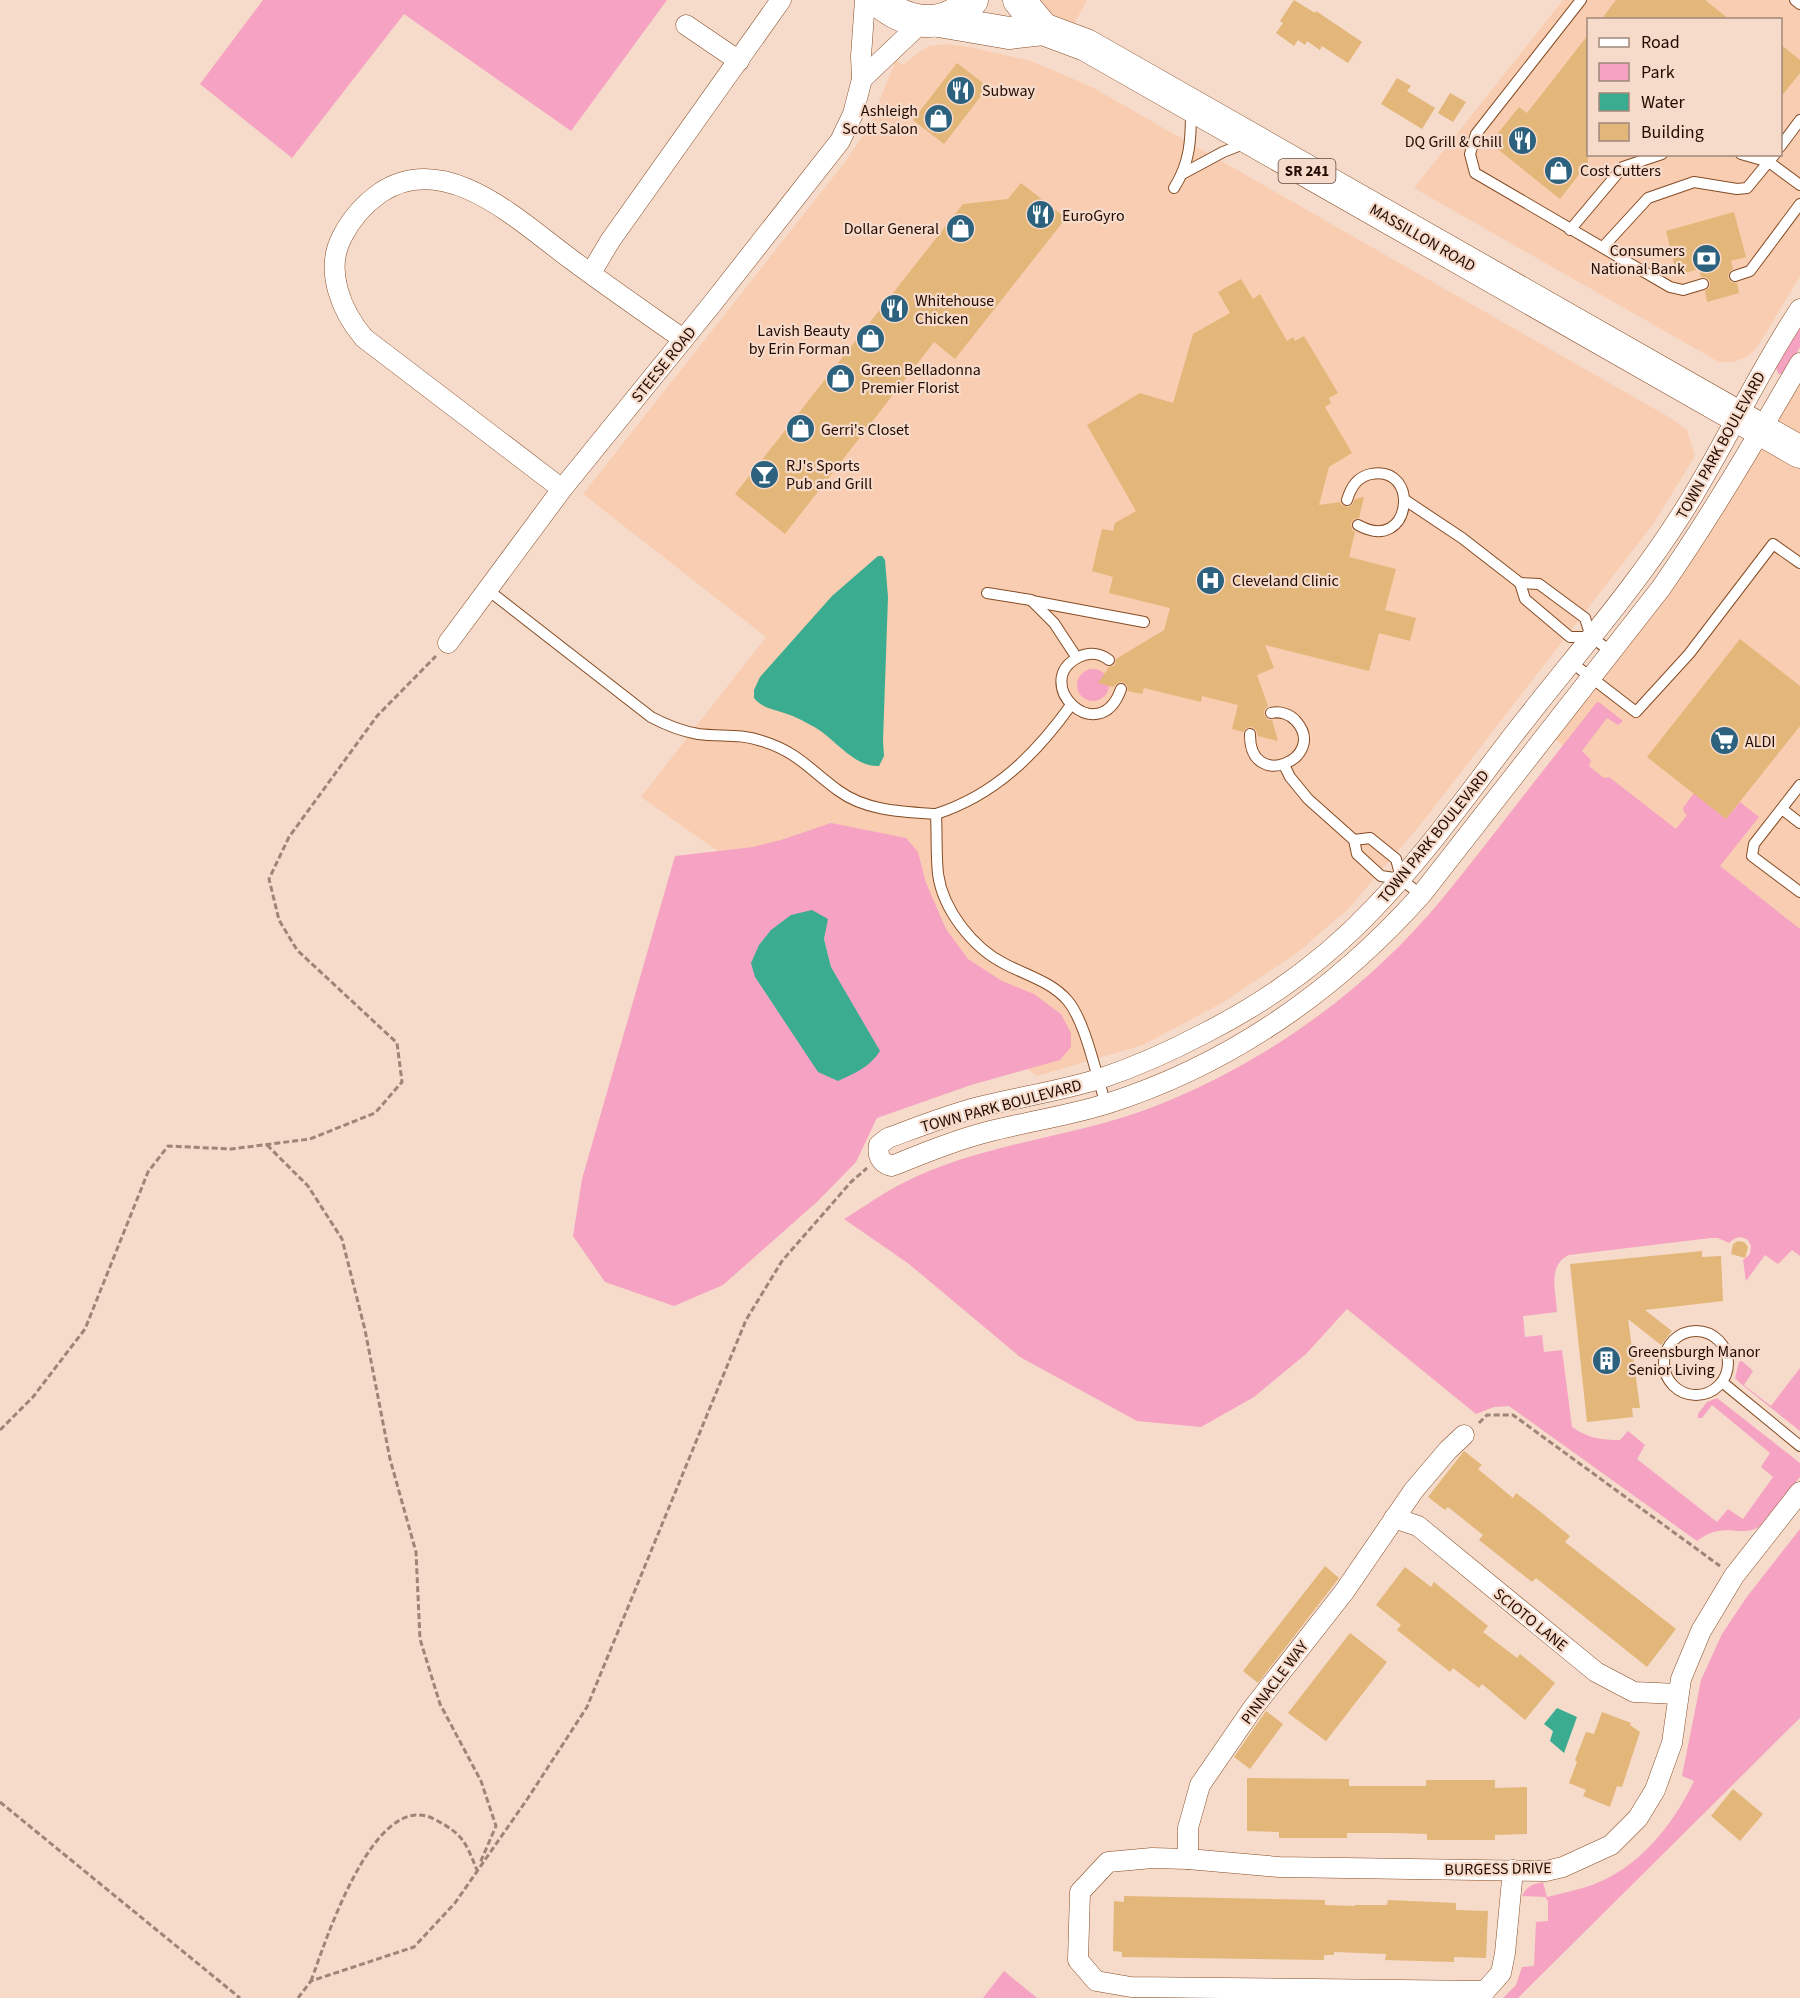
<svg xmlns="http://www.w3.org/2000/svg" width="1800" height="1998" viewBox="0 0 1800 1998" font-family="'Source Sans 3',sans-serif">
<rect width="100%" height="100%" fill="#f6dbcb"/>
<g fill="#f9cdb1" fill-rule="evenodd">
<path d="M1019,0h68l-20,37z"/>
<path d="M1563,0h237v276l-42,70 -11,11 -14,5h-14l-305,-174zM1588,20h192v134h-192z"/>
<path d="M946,44l24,3 61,14 61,26 582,333 13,10 8,26 -41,67 -233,301 -72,84 -52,45 -73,49 -81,43 -106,31 -396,-279 125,-160 -183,-143 262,-332 24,-36 27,-66 7,5 13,-11 13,-8z"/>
<path d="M1800,363v585l-497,78 41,-28 45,-41 47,-50 127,-161 -15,-13 44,-55z"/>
</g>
<g fill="#f5a2c3" fill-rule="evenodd">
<path d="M263,0h404l-96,131 -167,-117 -112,144 -92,-74z"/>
<path d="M1800,326v21l-15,27h-7l-2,-7z"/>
<circle cx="1093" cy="685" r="16"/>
<path d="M1597,702l3,1 23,18 -5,4 -11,-7 -25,33 9,9 -2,6 15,12 5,-1 67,52 11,-14 -3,-3 -1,-4 11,-15 32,26 14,-17 19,15 -39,49 80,63v327l-8,-6 -14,14 -13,-9 -19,26 -3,-21 7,-6 1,-8 -3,-6c-8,-5 -13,-3 -19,3l-11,-5h-7l-142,17c-22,10 -13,37 -12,57l-34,4 2,21 17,-2 2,17 18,-2 10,77c16,11 29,13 48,13l8,-9 17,14 -8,14 80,63 11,-13 15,10 30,-42 -12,-10 9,-14 -58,-48 -10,13h-4v-4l9,-12 10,-4 83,65v14l-41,50c-20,11 -35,-7 -62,14l-188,-135 -15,1 -18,7 -129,-105 -41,45 -52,43 -53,30 -64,-6 -117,-64 -111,-93 -65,-45c20,-12 40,-27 61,-37 79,-40 171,-44 253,-77 85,-34 163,-84 229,-147 37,-34 68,-75 99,-114 37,-48 74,-95 111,-142z"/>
<path d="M831,823l75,15 12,14 8,31 20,46 22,30 34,22 32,13 27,20 10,19v14l-11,13 -89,25 -94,33 -21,44 -38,39 -95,84 -49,21 -69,-24 -32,-46 9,-57 93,-323 78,-9 28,-7zM827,919l-3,20 7,28 19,34 -12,80 -20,-10 -63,-94z"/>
<path d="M1742,1361l11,10 -9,14 27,21 29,-38v63l-60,-48 -5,-5 4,-16z"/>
<path d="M1800,1529v189l-282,280h-15l13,-13 6,-18 12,-1 2,-44 12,-1v-20l-3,-4 -23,-1c5,-10 11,-12 21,-14l4,15c15,-4 30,-7 45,-12 47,-17 81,-60 102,-104l-12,-5 19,-96 21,-46 24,-36z"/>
<path d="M1004,1971l33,27h-54z"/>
</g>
<g fill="#3cac91">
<path d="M878,556h4l3,4 3,37 -5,144 1,15 -5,10c-25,1 -43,-26 -63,-38 -9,-5 -19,-11 -29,-14 -13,-5 -24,-5 -33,-16v-8l6,-13 72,-81z"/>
<path d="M812,910l16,9 -4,20 7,28 49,84c-10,16 -25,22 -42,30l-20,-9 -63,-95 -4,-14 8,-18 12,-15 20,-15z"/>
<path d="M1557,1708l20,9 -13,36 -14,-12 3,-10 -9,-7z"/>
</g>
<g fill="#e3b679">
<path d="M1294,0l21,13 1,-2 46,31 -14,21 -26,-17 -2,4 -13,-9 -2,4 -7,-5 -4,6 -18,-13 7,-10 -3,-2z"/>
<path d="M1616,0h89l25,20h-129z"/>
<path d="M1588,35v128l-28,36 -70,-56 29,-36 8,6z"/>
<path d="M1780,44l20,16v13l-20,25z"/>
<path d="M957,63l31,24 -44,57 -31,-24z"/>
<path d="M1397,78l14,8 -4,5 28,17 -13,21 -41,-25z"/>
<path d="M1450,93l16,9 -13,20 -15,-9z"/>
<path d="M1021,183l45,35 -111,141 -21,-17 -149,192 -50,-40 228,-290 45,-5z"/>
<path d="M1734,212l12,45 -15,4 2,8 -4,3 -1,6 3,4 6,1 2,10 -32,9 -2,-11 5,-5v-5l-5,-4h-4l-2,-8 -22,6 -11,-44z"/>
<path d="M1241,279l12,20 7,-5 27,47 6,-4 2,4 9,-5 34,57 -9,5 2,5 -6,4 27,46 -23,14 -10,38 21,-3 2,3 6,2 4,-2 3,-6 9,-2 -5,21 -5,1 -3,4 1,7 3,2 -6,25 47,12 -11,41 31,8 -6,23 -31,-8 -10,38 -104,-26 9,23 -17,7 11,31 -4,4v5l4,5h4l6,21 -20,-5 -2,-6 -4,-3 -6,1 -3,4 -11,-3 6,-24 -36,-9 -1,6 -57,-14 -2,6 -14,-3 -1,-6 -5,-3 -5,1 -4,4 -15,-4 11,-16 6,-2 1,-6 48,-29 6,-22 -61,-15 4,-16 -21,-6 10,-42 11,2 2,-8 21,-12 -49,-86 53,-32 33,10 20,-69 37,-21 -12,-21z"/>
<path d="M1740,639l60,47v40l-74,93 -79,-62z"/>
<path d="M1738,1241l6,1 4,5 -3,11 -14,-4 2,-10z"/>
<path d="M1702,1251v6l19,-1 2,45 -78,9 27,21 -11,14 -33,-26 12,89h-8l1,9 -46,5 -17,-158z"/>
<path d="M1464,1451l18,14 -4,4 35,29 3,-5 21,16 33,27 -5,6 111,87 -29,38 -111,-89 -4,4 -53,-42 4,-5 -35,-28 -3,3 -17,-13z"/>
<path d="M1325,1566l14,12 -81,105 -15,-12z"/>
<path d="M1405,1567l26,20 3,-5 54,44 -5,6 34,26 3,-4 35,29 -30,37 -43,-36 -3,4 -26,-20 -3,4 -53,-42 4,-5 -25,-20z"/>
<path d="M1350,1633l37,29 -61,79 -38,-28z"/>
<path d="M1266,1711l17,13 -33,45 -16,-12z"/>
<path d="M1602,1712l29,11 -1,2 10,7 -18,55 -5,-1 -7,21 -27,-11 3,-6 -17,-7 8,-21 -2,-2 11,-28 8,2z"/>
<path d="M1247,1778l102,1v7h77v-6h69v8l32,-1v47l-32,1v5h-68v-6l-33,-1h-47v5h-68v-6l-32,-1z"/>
<path d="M1733,1789l30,25 -23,27 -29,-25z"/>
<path d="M1124,1896l201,4v5l30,1v-1h32l1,-5 68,3v7l32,1 -2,47 -32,-1v5l-69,-2 1,-6 -52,-2v3h-10v5l-202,-3v-5l-9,-1 1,-50 10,1z"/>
</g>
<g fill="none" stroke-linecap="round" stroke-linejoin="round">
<defs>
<g id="lane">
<path d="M1581,0l-105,134 -6,20 5,19 195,114 13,3 20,-6"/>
<path d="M1795,0l5,4"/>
<path d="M1780,147l20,-27"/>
<path d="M1741,154l28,8 31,23"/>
<path d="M1184,173l39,-21 23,-9"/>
<path d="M1174,188c16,-25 17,-48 17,-77"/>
<path d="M1570,230l53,-63 39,-13"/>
<path d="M1603,247l45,-49 46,-16 43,7 10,-1 28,-34"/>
<path d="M1735,276l15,-5 50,-67"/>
<path d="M1347,500c4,-13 10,-23 24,-26 50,-10 41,81 -13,51"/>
<path d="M1405,500l57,38 58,45 19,1 46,34 6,19"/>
<path d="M1520,583l5,16 45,38h21l21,15"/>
<path d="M488,590l163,127c15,8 30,14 47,17 23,3 41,-1 64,7 36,11 49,30 77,50 27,20 65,21 97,23 1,20 0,41 2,60 5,36 35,74 67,90 21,11 47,18 63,37 18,22 28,75 38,103"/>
<path d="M987,593l44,7 23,23 23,35"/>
<path d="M1032,601l112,21"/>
<path d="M1109,660c-9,-7 -20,-8 -30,-3 -50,25 20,94 42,32"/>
<path d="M1571,662l65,50 53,-58 84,-110 27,19"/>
<path d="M1250,734c-1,59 79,24 46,-13 -6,-7 -16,-10 -25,-8"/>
<path d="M1284,765l6,12 18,22 46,41 3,14 24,22 20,3 20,16"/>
<path d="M1800,785l-46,59 -2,12 48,36"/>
<path d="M1782,809l18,14"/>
<path d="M936,814c59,-19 100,-60 135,-109"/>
<path d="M1354,840l16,-2 26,21 5,19"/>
<circle cx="1696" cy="1363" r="32"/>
<path d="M1722,1382l78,64"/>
</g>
<g id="street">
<path d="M686,25l53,36"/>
<path d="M862,79l61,-58"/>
<path d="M591,273l19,-32 171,-241"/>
<path d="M1800,309c-44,66 -76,139 -119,206 -45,71 -101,135 -152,200 -51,64 -97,133 -154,192 -48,51 -107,94 -170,126 -34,18 -70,34 -106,46 -39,12 -80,18 -120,28 -31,8 -61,20 -91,31l-9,7c-2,11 2,18 12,21l6,-2c29,-12 59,-24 90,-32 39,-10 80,-16 119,-28 124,-39 230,-114 315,-209l240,-307c50,-72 95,-149 139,-225"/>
<path d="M562,489l-198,-151c-22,-26 -40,-67 -22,-101 9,-18 21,-32 38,-44 66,-45 141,30 192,67 36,27 74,53 111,79"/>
<path d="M448,643l114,-154 150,-185 128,-163 13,-27 9,-35 -1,-23 4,-56"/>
<path d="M1394,1518l24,8 178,146 38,20 44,2"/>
<path d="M1188,1859v-31l12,-43 53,-77 91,-116 70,-102 34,-40 16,-15"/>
<path d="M1513,1870l-8,83 -4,20 -16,18 -354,-4 -35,-6 -18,-21 2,-68 28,-30 44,-4 36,1 91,8 267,4 17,-4 48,-22 27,-27 17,-28 17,-47 9,-64 20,-48 33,-55 66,-84"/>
</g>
<g id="primary">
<path d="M878,0c28,25 67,31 94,0"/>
<path d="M1019,0l24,29"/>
<path d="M939,21l70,12 34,-4 43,16 714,407"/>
</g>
</defs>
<use href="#lane" stroke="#854c24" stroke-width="12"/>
<use href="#street" stroke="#854c24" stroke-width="21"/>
<use href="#primary" stroke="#854c24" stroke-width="33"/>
<g stroke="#9e8577" stroke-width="3" stroke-dasharray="6 3" stroke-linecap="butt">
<path d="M267,1145l41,41 34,53 23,91 25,129 26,93 4,87 20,65 41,77 15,45 -16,37"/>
<path d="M1479,1423l8,-8h26l207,151"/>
<path d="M0,1430l33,-33 52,-68 63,-157 20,-26 63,3 79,-10 65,-26 27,-31 -5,-39 -100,-93 -18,-30 -10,-41 20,-42 88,-121 59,-60"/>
<path d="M0,1802l240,196"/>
<path d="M311,1981c14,-38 63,-193 123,-162 29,15 31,22 43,51"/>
<path d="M298,1998l13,-17 103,-34 41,-44 73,-105 59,-91 159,-387 36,-59 69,-79 16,-14"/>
</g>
<use href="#lane" stroke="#fff" stroke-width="10"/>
<use href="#street" stroke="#fff" stroke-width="20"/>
<use href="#primary" stroke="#fff" stroke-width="32"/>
</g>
<defs>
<symbol id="restaurant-disc" viewBox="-11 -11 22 22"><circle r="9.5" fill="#2d627e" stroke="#f6dbcb"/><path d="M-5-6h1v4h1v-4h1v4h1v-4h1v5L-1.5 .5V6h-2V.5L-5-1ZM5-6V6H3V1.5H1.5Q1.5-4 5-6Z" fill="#fff"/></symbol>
<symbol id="shop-disc" viewBox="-11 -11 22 22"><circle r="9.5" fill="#2d627e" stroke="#f6dbcb"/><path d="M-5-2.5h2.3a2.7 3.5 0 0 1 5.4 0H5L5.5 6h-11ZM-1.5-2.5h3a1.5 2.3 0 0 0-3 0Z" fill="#fff"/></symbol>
<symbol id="bank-disc" viewBox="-11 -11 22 22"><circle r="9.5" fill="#2d627e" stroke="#f6dbcb"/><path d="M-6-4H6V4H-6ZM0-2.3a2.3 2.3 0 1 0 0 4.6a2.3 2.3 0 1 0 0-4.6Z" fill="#fff"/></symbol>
<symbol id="bar-disc" viewBox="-11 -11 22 22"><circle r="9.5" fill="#2d627e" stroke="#f6dbcb"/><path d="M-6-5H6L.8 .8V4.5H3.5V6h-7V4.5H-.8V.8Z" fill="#fff"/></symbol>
<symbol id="hospital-disc" viewBox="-11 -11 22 22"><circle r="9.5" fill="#2d627e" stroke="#f6dbcb"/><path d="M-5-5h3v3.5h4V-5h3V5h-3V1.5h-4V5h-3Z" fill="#fff"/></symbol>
<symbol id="supermarket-disc" viewBox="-11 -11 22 22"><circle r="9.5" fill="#2d627e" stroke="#f6dbcb"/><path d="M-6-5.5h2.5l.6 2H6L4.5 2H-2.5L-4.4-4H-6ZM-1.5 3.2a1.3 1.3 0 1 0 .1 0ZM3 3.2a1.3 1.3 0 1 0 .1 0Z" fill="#fff"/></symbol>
<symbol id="building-disc" viewBox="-11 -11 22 22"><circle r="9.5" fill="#2d627e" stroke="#f6dbcb"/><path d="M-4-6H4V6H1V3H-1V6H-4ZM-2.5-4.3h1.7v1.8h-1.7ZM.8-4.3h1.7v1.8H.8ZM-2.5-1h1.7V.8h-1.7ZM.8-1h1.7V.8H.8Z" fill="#fff"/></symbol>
</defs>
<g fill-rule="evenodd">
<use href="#restaurant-disc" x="944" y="74" width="33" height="33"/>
<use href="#shop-disc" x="922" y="102" width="33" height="33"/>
<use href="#restaurant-disc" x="1506" y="124" width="33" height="33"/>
<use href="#shop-disc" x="1542" y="154" width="33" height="33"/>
<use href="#restaurant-disc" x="1024" y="198" width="33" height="33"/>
<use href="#shop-disc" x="944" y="212" width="33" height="33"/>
<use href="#bank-disc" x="1690" y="242" width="33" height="33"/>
<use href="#restaurant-disc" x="878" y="292" width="33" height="33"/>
<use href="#shop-disc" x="854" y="322" width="33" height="33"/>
<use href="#shop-disc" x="824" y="362" width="33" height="33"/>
<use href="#shop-disc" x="784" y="412" width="33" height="33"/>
<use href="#bar-disc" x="748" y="458" width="33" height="33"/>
<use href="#hospital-disc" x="1194" y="564" width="33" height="33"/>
<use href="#supermarket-disc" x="1708" y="724" width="33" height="33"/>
<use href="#building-disc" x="1590" y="1344" width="33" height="33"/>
</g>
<g text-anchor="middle" stroke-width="4.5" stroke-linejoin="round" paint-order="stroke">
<rect fill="#f6dbcb" stroke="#61493d" stroke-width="1.5" x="1278.5" y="159" width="57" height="24" rx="4.5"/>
<g font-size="15" font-weight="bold" fill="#210b00">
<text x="1307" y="176">SR 241</text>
</g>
<g font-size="16" fill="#210b00" stroke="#f6dbcb" text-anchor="start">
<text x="982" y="96">Subway</text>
<text x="918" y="116" text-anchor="end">Ashleigh<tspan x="918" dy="18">Scott Salon</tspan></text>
<text x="1502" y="147" text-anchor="end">DQ Grill &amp; Chill</text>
<text x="1580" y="176">Cost Cutters</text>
<text x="1062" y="221">EuroGyro</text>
<text x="939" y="234" text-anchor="end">Dollar General</text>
<text x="1685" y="256" text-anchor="end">Consumers<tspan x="1685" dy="18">National Bank</tspan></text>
<text x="915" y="306">Whitehouse<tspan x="915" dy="18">Chicken</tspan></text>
<text x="850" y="336" text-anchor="end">Lavish Beauty<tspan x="850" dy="18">by Erin Forman</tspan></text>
<text x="861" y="375">Green Belladonna<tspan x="861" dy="18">Premier Florist</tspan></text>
<text x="821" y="435">Gerri's Closet</text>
<text x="786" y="471">RJ's Sports<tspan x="786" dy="18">Pub and Grill</tspan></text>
<text x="1232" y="586">Cleveland Clinic</text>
<text x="1745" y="747">ALDI</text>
<text x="1628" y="1357">Greensburgh Manor<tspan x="1628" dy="18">Senior Living</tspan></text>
</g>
<g font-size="16" fill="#210b00" stroke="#f6dbcb">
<text transform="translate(1423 237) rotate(30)" y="6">MASSILLON ROAD</text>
<text transform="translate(663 364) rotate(-51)" y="6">STEESE ROAD</text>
<text transform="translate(1720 445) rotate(-61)" y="6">TOWN PARK BOULEVARD</text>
<text transform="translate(1433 836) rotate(-51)" y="6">TOWN PARK BOULEVARD</text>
<text transform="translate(1001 1105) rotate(-15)" y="6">TOWN PARK BOULEVARD</text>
<text transform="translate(1531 1619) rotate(39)" y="6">SCIOTO LANE</text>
<text transform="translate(1274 1682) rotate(-53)" y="6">PINNACLE WAY</text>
<text transform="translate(1498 1868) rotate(-1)" y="6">BURGESS DRIVE</text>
</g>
</g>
<rect x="1587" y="18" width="195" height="138" fill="#f6dbcb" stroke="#a1887a" stroke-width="1.5"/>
<rect x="1599" y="38" width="30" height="9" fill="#ffffff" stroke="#a1887a" stroke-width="1.5"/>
<text x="1641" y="48" font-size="18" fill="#210b00">Road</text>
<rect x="1599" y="63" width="30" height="18" fill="#f5a2c3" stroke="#a1887a" stroke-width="1.5"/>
<text x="1641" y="78" font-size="18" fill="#210b00">Park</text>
<rect x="1599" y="93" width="30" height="18" fill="#3cac91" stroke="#a1887a" stroke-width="1.5"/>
<text x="1641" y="108" font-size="18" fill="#210b00">Water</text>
<rect x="1599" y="123" width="30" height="18" fill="#e3b679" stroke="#a1887a" stroke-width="1.5"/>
<text x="1641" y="138" font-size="18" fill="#210b00">Building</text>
</svg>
